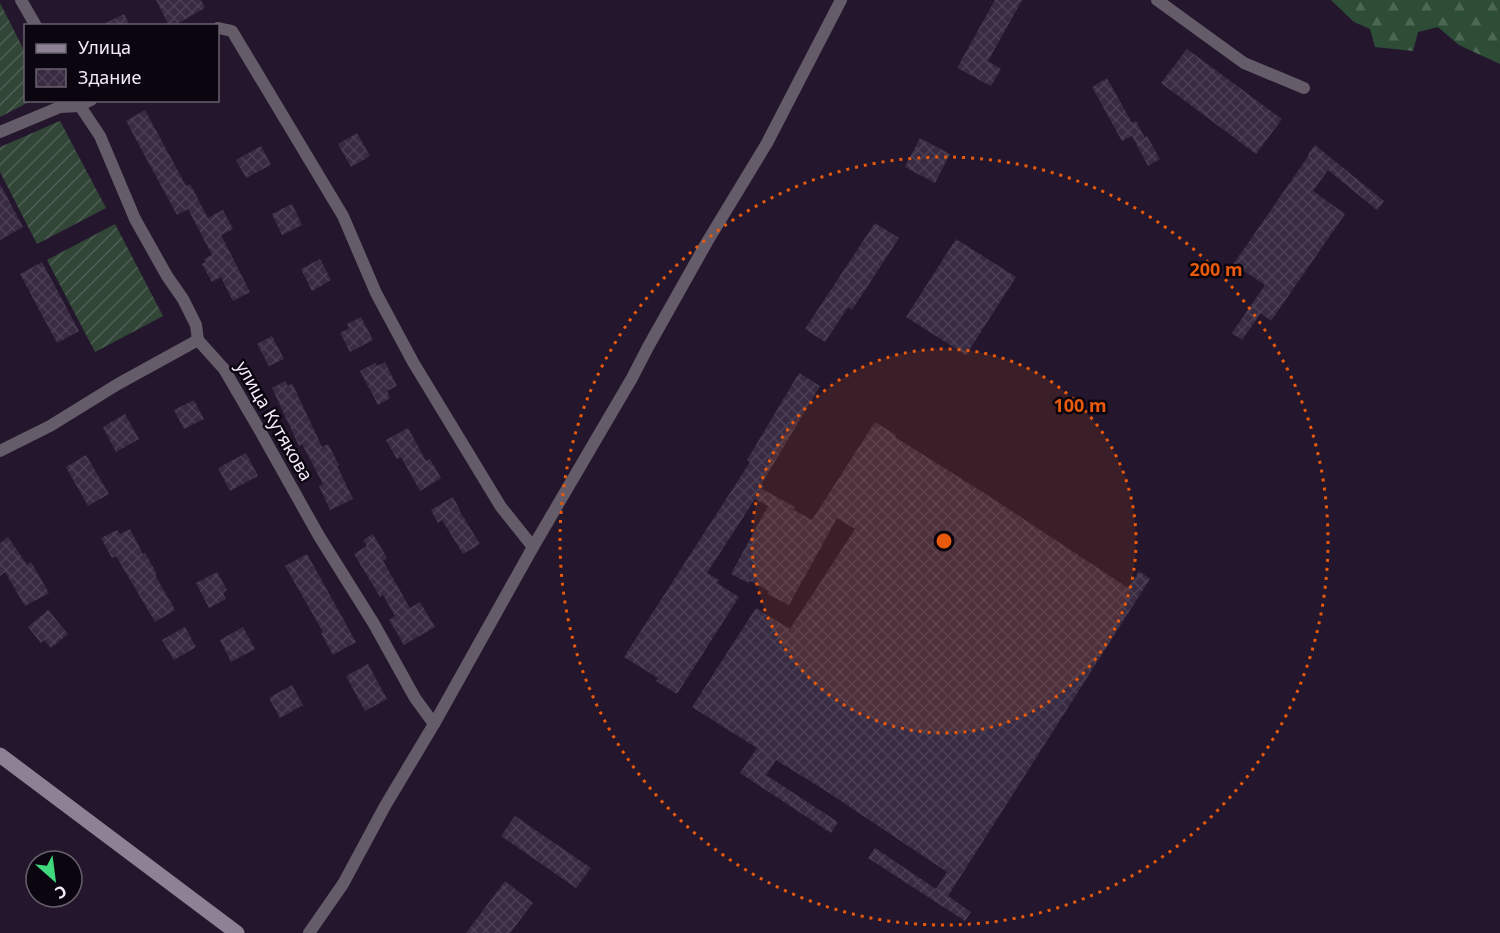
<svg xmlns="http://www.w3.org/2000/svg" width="1500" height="933" viewBox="0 0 1500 933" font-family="'Noto Sans',sans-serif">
<defs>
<pattern id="forest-firs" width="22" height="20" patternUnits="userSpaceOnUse" patternTransform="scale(1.5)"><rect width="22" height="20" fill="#2e4d37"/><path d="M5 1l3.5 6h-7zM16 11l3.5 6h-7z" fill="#4d6755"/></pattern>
<pattern id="garden-furrows" width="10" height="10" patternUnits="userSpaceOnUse" patternTransform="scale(1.5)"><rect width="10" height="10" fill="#314637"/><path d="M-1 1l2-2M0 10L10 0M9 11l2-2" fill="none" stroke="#4f6155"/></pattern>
<pattern id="building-cross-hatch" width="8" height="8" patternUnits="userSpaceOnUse" patternTransform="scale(1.5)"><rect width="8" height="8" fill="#382b42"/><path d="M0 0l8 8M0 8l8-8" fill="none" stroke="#4c4055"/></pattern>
</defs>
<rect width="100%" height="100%" fill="#24172d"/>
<path fill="url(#forest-firs)" d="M1331,0h169v64l-41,-19 -21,-18 -20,5 -5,19 -38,-4 -5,-18 -16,-7z"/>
<g fill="url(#garden-furrows)">
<path d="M0,3l25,49 1,48 5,1 -31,16z"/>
<path d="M60,121l46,87 -69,36 -37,-72v-25z"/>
<path d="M115,224l48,92 -68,36 -48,-92z"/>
</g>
<g fill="url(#building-cross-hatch)">
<path d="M156,0h45l4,8 -32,18h-4z"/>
<path d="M995,0h27l-34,61 13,8 -10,17 -34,-18z"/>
<path d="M124,14l6,12h-30z"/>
<path d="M1187,49l95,70 -26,35 -95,-71z"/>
<path d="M1107,78l25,45 4,-2 9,17 2,-2 13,23 -12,7 -16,-30 -10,5 -30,-54z"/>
<path d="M145,110l41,76 4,-2 18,34 15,-8 10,19 -12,6 29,57 -17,9 -12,-24 -9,5 -10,-18 4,-2 -2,-3 8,-4 -24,-46 -11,6 -51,-94z"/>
<path d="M357,133l13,23 -19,11 -13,-23z"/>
<path d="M920,138l30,16 -15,29 -30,-16z"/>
<path d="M1315,145l69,56 -7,9 -49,-40 -15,21 32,23 -74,107 -10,-8 -19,27 -10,-7 33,-48 -21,-14 -4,5 -10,-7 79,-114 -1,-1z"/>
<path d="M261,146l10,19 -25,13 -10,-18z"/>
<path d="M0,184l23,43 -23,13z"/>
<path d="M292,204l10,21 -20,10 -10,-21z"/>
<path d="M875,223l24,15 -47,72 -4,-3 -23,35 -20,-13z"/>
<path d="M956,239l60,38 -50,78 -60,-38z"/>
<path d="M320,259l11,21 -19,11 -11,-22z"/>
<path d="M42,262l37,69 -22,12 -37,-69z"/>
<path d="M361,317l12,23 -23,12 -10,-19 9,-5 -2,-4z"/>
<path d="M272,336l12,23 -15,7 -12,-22z"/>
<path d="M385,362l12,24 -10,5 3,7 -12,7 -18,-34 15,-8 2,3z"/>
<path d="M799,373l21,13 -59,99 2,1 -1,3 33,18 -1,3 18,10 63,-98 21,13 -1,2 100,63 133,88 11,-17 11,8 -202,317 23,16 -6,9 -97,-63 7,-10 61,41 11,-17 -121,-81 -50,-31 -10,15 72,47 -7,11 -91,-60 17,-25 -65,-41 64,-99 34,21 65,-100 -18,-11 -48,87 -22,-11 2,-3 -19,-10 -2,2 -17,-9 37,-68 -13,-7 -48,74 12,7 -2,3 22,14 -62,97 -21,-13 2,-3 -34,-21 126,-195 -3,-2z"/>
<path d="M285,381l3,5 4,-3 30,64 6,-3 11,21 -2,1 16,33 -23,11 -11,-24 4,-2 -21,-40 -3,2 -27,-58z"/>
<path d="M194,400l10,19 -20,10 -10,-19z"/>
<path d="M125,414l14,25 -23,13 -13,-25z"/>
<path d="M408,428l18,33 4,-2 11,19 -21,13 -19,-34 -4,2 -11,-19z"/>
<path d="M246,453l12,23 -28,15 -12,-23z"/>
<path d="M86,455l23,39 -21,12 -22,-39z"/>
<path d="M453,497l7,13h-1l21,34 -17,10 -21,-34 -4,3 -7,-13z"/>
<path d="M130,529l13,25 2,-1 12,21 -2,1 20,35 -20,12 -39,-66 -4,2 -11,-20 16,-8 3,4z"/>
<path d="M373,534l14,24 -4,3 27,47 10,-6 15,25 -31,18 -15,-25 6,-4 -12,-21 -3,2 -26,-43 13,-8 -4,-6z"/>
<path d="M8,537l19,28 4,-3 18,31 -24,13 -20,-34 -5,4v-33z"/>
<path d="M307,554l49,88 -23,13 -12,-22 2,-1 -38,-66z"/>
<path d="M217,572l10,18 -4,3 3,6 -17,9 -13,-25z"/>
<path d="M48,610l20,24 -17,14 -7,-8 -3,3 -13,-16z"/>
<path d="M185,627l11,20 -22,13 -12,-20z"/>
<path d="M243,627l12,22 -24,13 -11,-22z"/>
<path d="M368,664l19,35 -22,12 -19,-35z"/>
<path d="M292,685l11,20 -23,13 -11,-20z"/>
<path d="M515,816l76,52 -15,20 -75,-52z"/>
<path d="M505,881l28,22 -23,30h-44z"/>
</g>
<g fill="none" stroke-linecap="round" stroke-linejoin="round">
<g stroke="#645d69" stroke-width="12">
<path d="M21,0l15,26"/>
<path d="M1157,0l87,63 60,25"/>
<path d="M218,28l14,3 111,185 33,77 37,69 88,145 32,40"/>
<path d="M76,100l24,36 35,83 32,57 16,23 13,26 2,15 26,29 35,60 60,107 55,88 41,74 19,26"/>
<path d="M0,132l60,-25 19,-1 12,-6"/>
<path d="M0,451l50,-25 68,-42 80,-44"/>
<path d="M309,933l34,-49 42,-78 49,-82 99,-177 99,-169 16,-31 59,-105 60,-99 74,-143"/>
</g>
<path stroke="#8c8294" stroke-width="15" d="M0,755l237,178"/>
</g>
<circle cx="944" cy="541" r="192" fill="#e8590c" fill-opacity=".12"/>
<g fill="none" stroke="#e8590c" stroke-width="3" stroke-dasharray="3 6">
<circle cx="944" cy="541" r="192"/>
<circle cx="944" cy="541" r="384"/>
</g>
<g text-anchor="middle" stroke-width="5" stroke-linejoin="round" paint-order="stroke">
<g font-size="18" fill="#f4ebfa" stroke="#0a050e">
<text transform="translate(274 421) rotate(60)" y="6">улица Кутякова</text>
</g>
</g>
<circle cx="944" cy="541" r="9" fill="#e8590c" stroke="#0a050e" stroke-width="3"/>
<g font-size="18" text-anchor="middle" font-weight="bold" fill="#e8590c" stroke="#0a050e" stroke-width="5" stroke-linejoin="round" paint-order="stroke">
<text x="1216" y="276">200 m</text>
<text x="1080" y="412">100 m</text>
</g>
<rect x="24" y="24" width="195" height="78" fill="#0a050e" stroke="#68616c" stroke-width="1.5"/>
<rect x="36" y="44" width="30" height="9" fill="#8c8294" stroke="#68616c" stroke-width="1.5"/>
<text x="78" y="54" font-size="18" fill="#f4ebfa">Улица</text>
<rect x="36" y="69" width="30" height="18" fill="url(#building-cross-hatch)" stroke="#68616c" stroke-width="1.5"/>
<text x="78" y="84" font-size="18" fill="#f4ebfa">Здание</text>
<g transform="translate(54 879) rotate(152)"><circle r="28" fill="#0a050e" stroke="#68616c" stroke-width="1.5"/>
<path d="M0-4.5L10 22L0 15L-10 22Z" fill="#40d77d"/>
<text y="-9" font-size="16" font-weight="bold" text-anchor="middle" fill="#f4ebfa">С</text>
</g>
</svg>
